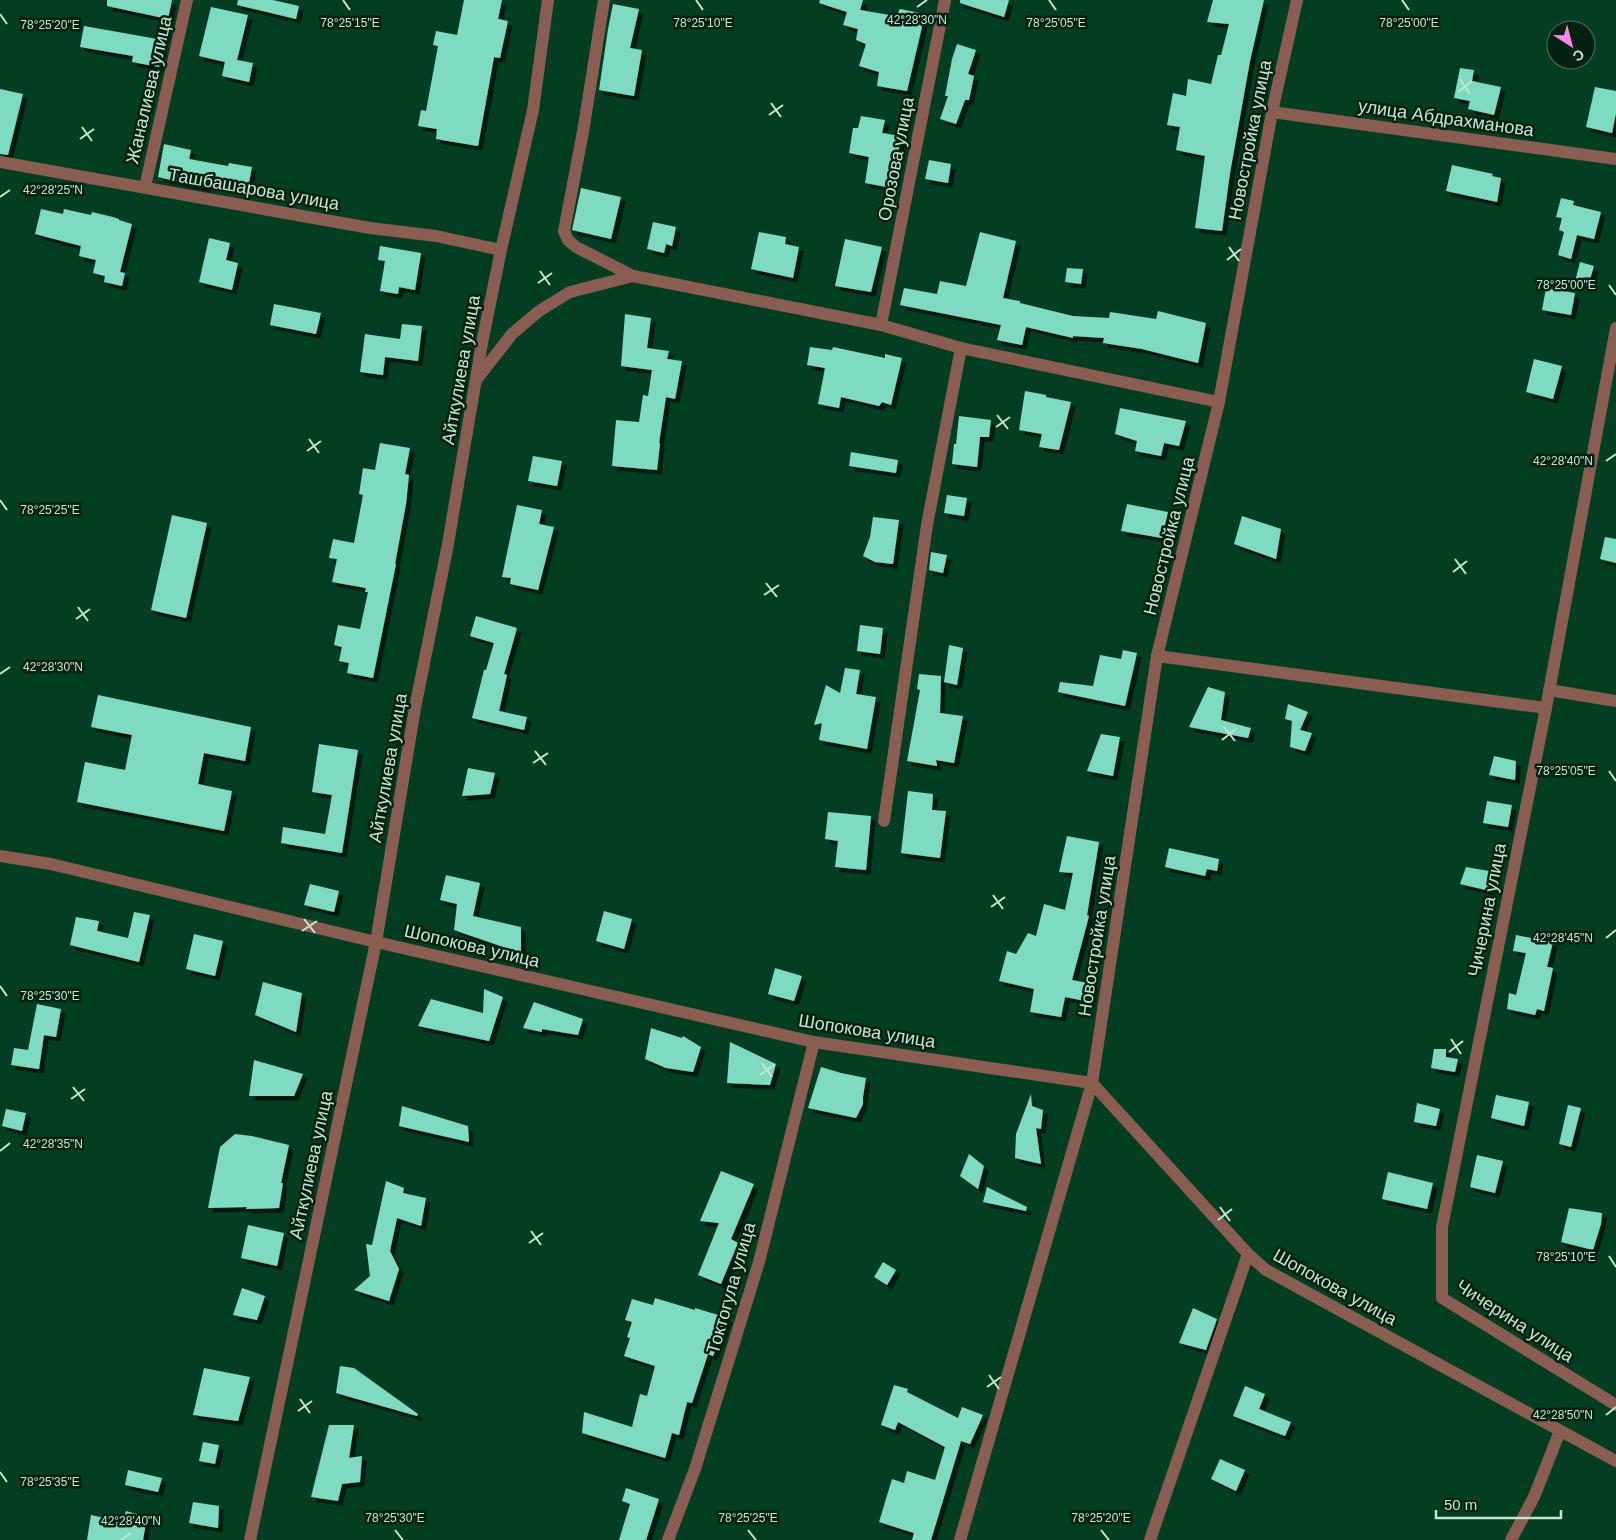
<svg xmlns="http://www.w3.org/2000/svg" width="1616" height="1540" viewBox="0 0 1616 1540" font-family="Helvetica,sans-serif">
<defs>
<filter id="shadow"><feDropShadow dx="4.5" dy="4.5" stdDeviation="0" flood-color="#0009"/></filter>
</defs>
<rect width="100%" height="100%" fill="#043e22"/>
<g fill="#7fdac2" filter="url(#shadow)">
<path d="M107,0h65l-4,19 -61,-13z"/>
<path d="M238,0h35l26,6 -3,13 -59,-14z"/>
<path d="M464,0h38l-4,19 10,2 -8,37 -6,-1 -16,89 -42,-7 1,-10 -19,-3 3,-16 5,1 12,-65 -5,-1 3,-14 21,4z"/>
<path d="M820,0h43l-3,10 36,6 4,-7 25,5 -18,77 -30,-5 2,-14 -20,-6 7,-22 -10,-4 2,-11 -15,-4 4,-13 -28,-9z"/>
<path d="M960,0h49l-5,17 -44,-14z"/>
<path d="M1213,0h51l-14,61 -20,112 -8,58 -27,-3 10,-72 -29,-6 4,-23 -13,-2 6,-32 13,3 2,-17 23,5 7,-29h3l8,-31 -22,-2z"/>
<path d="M613,4l26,5 -9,39 12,2 -8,46 -35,-6 9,-61z"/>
<path d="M211,7l37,8 -11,45 16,3 -4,19 -27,-6 3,-14 -26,-6z"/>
<path d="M84,26l79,14 -4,27 -27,-5 1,-6 -53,-9z"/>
<path d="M957,44l19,6 -8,24 6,2 -5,24h-4l-9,24 -16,-5 8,-23h-3l7,-37z"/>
<path d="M1460,68l14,2 -2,11 29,6 -7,28 -26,-6 2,-8 -16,-3z"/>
<path d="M1595,87l21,4v22l-4,20 -26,-6z"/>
<path d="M0,89l23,5 -15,61 -8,-1z"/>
<path d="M861,116l24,4 -3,13 19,3 -9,52 -27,-5 4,-26 -20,-4 4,-25h5z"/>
<path d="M164,144l27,6 -2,9 39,7 1,-3 23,4 -4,20 -41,-7 -1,8 -48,-11z"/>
<path d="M929,160l22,4 -3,19 -23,-4z"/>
<path d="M1452,165l41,9 -1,2 9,2 -4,24 -51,-11z"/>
<path d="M581,188l40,9 -10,42 -39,-9z"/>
<path d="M1561,198l13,3 -1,4 28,7 -7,27 -17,-4 -6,24 -13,-4 6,-23 -5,-2 3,-12 -6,-1z"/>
<path d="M41,209l22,5 1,-5 27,6 1,-3 21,5 6,2v1l13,4 -12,48 5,1 -3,13 -18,-4 1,-6 -12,-3 3,-13 -17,-4 2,-10 -46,-12z"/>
<path d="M653,222l23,5 -4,19 -6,-2 -2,9 -17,-4z"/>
<path d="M759,232l27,5 -1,7 14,3 -6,31 -42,-9z"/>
<path d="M980,232l36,9 -13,57 17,3v2l53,13 36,2 1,-6 46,7 2,-8 48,12 -8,40 -56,-14 -39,-6 1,-5 -31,-2v2l-47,-11 -4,18 -25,-5 4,-15 -101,-20 4,-17 33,6 3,-13 26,5z"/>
<path d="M209,238l21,5 -4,17 12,3 -6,27 -33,-8z"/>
<path d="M845,239l37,8 -11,45 -36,-6z"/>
<path d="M380,246l41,7 -6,37 -16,-3 -1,7 -18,-3 5,-30 -7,-1z"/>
<path d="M1580,262l14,4 -6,20 -13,-4z"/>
<path d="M1067,268l16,1 -2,15 -16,-2z"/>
<path d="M1546,288l29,5 -4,22 -29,-5z"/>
<path d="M274,304l47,9 -5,21 -46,-9z"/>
<path d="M625,314l26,4 -4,30 22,3 -2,8 15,2 -7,38 -9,-2 -7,46h1l-3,27 -45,-4 4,-46 23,2 4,-27 5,1 4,-26 -31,-4z"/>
<path d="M402,324l20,2 -4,35 -33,-4 -2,18 -23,-3 5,-38 35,5z"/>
<path d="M810,347l22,3 1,-3 52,11v-4l17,4 -11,47 -9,-3 -3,4 -38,-9 -2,11 -21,-4 7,-36 -18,-3z"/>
<path d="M1534,359l28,7 -9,33 -27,-7z"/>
<path d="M1025,391l21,4v2l25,5 -12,48 -20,-3 3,-13 -23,-4z"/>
<path d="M1120,408l66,13 -7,25 -15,-3 -3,13 -26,-5 2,-10 -22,-7z"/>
<path d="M959,416l32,4 -2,17h-9l-3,30 -25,-3 2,-20h2z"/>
<path d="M380,443l30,5 -5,26 4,1 -3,29 -11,60h1l-23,114 -26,-5 2,-10 -10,-2 3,-14 -8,-2 4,-20 22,4 8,-37h-3l1,-4 -34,-6 5,-23 -8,-1 4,-19 21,4 9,-48 -4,-1 4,-26 12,2z"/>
<path d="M851,452l47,8 -2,13 -47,-7z"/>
<path d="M533,456l29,5 -5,25 -29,-5z"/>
<path d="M947,495l20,3 -3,18 -20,-3z"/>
<path d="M1127,504l41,8 -6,26 -41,-7z"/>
<path d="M517,505l25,5 -3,14 15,3 -16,63 -28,-6 1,-6 -9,-1z"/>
<path d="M172,515l35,8 -21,95 -35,-8z"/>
<path d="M1242,516l39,13 -5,30 -42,-15z"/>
<path d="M873,517l26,3 -6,44 -18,-2 -12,-6 7,-19z"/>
<path d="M1605,537l11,2v24l-16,-4z"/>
<path d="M931,552l16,3 -4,18 -14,-3z"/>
<path d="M476,616l41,12 -13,46 3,1 -8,36 28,6 -3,13 -52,-12 12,-48h2l8,-27 -24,-7z"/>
<path d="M860,625l23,3 -3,26 -23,-3z"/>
<path d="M949,645l14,3 -6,37 -13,-3z"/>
<path d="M1123,650l14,3 -12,53 -67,-14 2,-10 33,4 7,-31 21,4z"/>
<path d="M845,668l15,2 -4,24 20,3 -9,52 -48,-9 3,-17 -8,2 12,-40 14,8z"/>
<path d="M919,674l22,2 -1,37 23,3 -9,47 -18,-3 1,6 -30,-5 13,-71 -3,-1z"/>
<path d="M1208,687l17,5 -4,28 30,8 -3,10 -59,-11z"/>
<path d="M98,695l153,32 -6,34 -41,-8 -6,31 34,7 -8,40 -147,-29 8,-40 40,8 7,-35 -41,-8z"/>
<path d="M1288,704l20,8 -8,18 12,3 -7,18 -15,-4 2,-26 -7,-2z"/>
<path d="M1101,734l19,3 -7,39 -26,-5z"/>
<path d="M319,744l39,6 -16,103 -61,-10 2,-16 42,7 7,-39 -20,-3z"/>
<path d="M1494,756l22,5 -1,19 -26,-5z"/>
<path d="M468,768l27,5 -5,21 -28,2z"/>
<path d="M908,791l25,3 -1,16 14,1 -6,47 -39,-5z"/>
<path d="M1487,801l25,4 -4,22 -25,-4z"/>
<path d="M828,812l43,4 -5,54 -31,-3 3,-26 -13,-2z"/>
<path d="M1067,836l32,6 -12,73 2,1 -17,64 21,4 -3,18 -25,-5 -4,20 -31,-5 4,-23 -35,-8 8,-30 9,3 12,-21 8,3 8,-32 21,6 8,-37 -14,-1z"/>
<path d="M1169,848l50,11 -2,12 -10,-2 -2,7 -40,-9z"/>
<path d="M1466,867l29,5 -5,19 -30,-7z"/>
<path d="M446,875l34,8 -7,33 48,11v26l-67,-23 3,-26 -17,-4z"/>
<path d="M310,884l29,7 -5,21 -30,-7z"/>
<path d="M604,911l28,8 -8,30 -28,-8z"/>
<path d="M134,912l16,3 -11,47 -69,-17 6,-28 23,4 -2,10 31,7z"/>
<path d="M194,934l29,7 -8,35 -29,-7z"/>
<path d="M1516,935l37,7 -6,25 6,1 -9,43 -7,-2 -2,6 -28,-6 2,-16 7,2 10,-42 -13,-2z"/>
<path d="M775,968l27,8 -8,25 -26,-7z"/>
<path d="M263,982l39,11 -6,39 -41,-17z"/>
<path d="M484,989l19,8 -14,44 -71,-15 13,-27 52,14z"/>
<path d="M534,1002l49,17 -5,16 -36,-6v3l-19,-4z"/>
<path d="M37,1004l24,5 -5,28 -12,-2 -5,34 -28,-4 3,-17 14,2z"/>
<path d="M651,1028l31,10 1,-2 18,11 -8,25 -27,-4 -21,-9z"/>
<path d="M730,1042l46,22 -6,21 -43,-2z"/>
<path d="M1434,1049h12v8l12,2 -3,13 -24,-4z"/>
<path d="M254,1060l49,14 -9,22h-45z"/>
<path d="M821,1067l20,6 25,5 -3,19v7l-7,14 -48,-10z"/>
<path d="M1031,1094l1,12 11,4 -2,19 -5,-1 5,36 -26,-6 1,-24z"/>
<path d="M1496,1095l33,7 -5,24 -33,-8z"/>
<path d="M1417,1103l23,6 -4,17 -22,-4z"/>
<path d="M1568,1105l13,3 -10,39 -12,-3z"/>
<path d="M402,1106l66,20 1,16 -70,-16z"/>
<path d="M6,1109l20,4 -4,18 -20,-5z"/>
<path d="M235,1134l17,2 37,9 -8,38h2l-4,25 -33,1 1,-2 -39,1 12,-61z"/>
<path d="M969,1154l15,12 -6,23 -18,-13z"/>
<path d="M1477,1155l26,6 -8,32 -25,-6z"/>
<path d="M721,1171l33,13 -23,55 7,4 -17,41 -23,-9 21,-52 -19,-2z"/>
<path d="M1388,1172l45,11 -6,26 -45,-10z"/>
<path d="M386,1181l18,7 -1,5 23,5 -5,28 -24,-8 -7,33 9,18 -10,32 -35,-11 16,-14 -4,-32 6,1z"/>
<path d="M987,1187l40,20 -1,4 -43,-9z"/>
<path d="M1569,1208l33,5 -1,11 -8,26 -32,-8z"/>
<path d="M248,1225l36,8 -7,33 -36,-8z"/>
<path d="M883,1262l13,8 -9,15 -13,-8z"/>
<path d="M242,1288l23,8 -8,24 -24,-5z"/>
<path d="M655,1298l40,12v-2l33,10 -15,38 -5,-2 -16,49 -5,-1 -8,33 -7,-2 -7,25 -83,-25 2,-21 48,15 8,-33 7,2 8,-30 -31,-10 6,-18 -3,-1 5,-15 -7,-2 7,-21 21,6z"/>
<path d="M1193,1308l24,11 -11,31 -27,-7z"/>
<path d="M340,1366l14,2 64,46 -1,2 -81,-23z"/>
<path d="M204,1368l46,9 -12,44 -45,-6z"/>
<path d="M894,1385l14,4 -1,3 51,26 4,-11 21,8 -13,29 -9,-3 -30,99h-19l2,-7 -35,-11 13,-43 12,4 3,-12 28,9 10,-33 -47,-25 -3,8 -14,-5z"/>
<path d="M1245,1386l20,8 -6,15 32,13 -6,14 -52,-20z"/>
<path d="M329,1425h25l-5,33 13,-2 -2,26 -18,2 -4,17 -27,-4z"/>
<path d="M203,1442l16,3 -4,19 -16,-3z"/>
<path d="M1220,1459l25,11 -9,21 -25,-12z"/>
<path d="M128,1470l34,8 -4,14 -33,-7z"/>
<path d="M626,1488l33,11 -13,41h-27l11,-36 -8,-3z"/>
<path d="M193,1502l26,4 -1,22 -29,-5z"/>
<path d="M126,1511l21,6 -4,23h-56l4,-25 32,7z"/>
</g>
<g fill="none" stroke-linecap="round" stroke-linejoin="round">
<g stroke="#8a5d52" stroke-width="12">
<path d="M604,0l-21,132 -19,99 4,9 8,7 57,29"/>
<path d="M1272,112l344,47"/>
<path d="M0,162l370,66 66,8 65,14"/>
<path d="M145,187l42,-187"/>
<path d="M881,325l64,-325"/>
<path d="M1616,328l-70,380 -104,519v71l174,107"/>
<path d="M476,380l36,-46 27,-23 31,-19 63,-16 248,49 80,23 258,54"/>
<path d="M1157,656l389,52"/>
<path d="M1549,690l67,11"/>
<path d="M884,821l43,-296 34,-177"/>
<path d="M0,856l51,8 325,78 438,100 278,41 156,171 18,16 350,191"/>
<path d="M250,1540l126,-598 39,-234 33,-164 34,-201 19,-93 32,-140 15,-110"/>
<path d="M668,1540l27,-71 64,-207 55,-220"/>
<path d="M960,1540l132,-457 65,-427 62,-254 53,-290 25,-112"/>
<path d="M1150,1540l98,-286"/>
<path d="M1511,1540l23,-43 26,-66"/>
</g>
</g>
<path fill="none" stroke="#c4e6cf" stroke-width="2" d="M343,0l7,10M696,0l7,10M1049,0l7,10M1402,0l7,10M917,7l10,-7M0,14l7,10M1460,79l10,15M1458,92l14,-11M771,103l10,14M769,115l14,-10M82,127l10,14M80,139l14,-10M0,197l10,-7M1229,247l10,14M1227,260l14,-11M540,271l10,14M538,283l14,-10M1609,285l7,10M997,415l11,14M996,427l14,-10M309,439l10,14M307,451l14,-10M1606,461l10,-7M0,500l7,10M1455,559l11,15M1453,572l14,-11M766,583l11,14M764,595l15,-10M78,607l10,14M76,619l14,-10M0,674l10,-7M1224,727l11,14M1222,740l14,-11M535,751l11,14M533,763l15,-10M1609,771l7,10M993,895l10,14M991,907l14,-10M304,919l11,14M302,931l15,-10M1606,938l10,-8M0,986l7,10M1451,1039l10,15M1449,1052l14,-11M762,1063l10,14M760,1075l14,-10M73,1087l11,14M71,1099l14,-10M0,1151l10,-8M1220,1207l10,14M1218,1220l14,-11M531,1231l10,14M529,1243l14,-10M1609,1256l7,11M989,1375l10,14M987,1387l14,-10M300,1399l10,14M298,1411l14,-10M1606,1415l10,-8M0,1472l7,10M395,1530l8,10M748,1530l8,10M1101,1530l8,10M121,1540l10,-7"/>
<g text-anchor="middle" stroke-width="5" stroke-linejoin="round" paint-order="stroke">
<g font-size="18" fill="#c4e6cf" stroke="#042111">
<text transform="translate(149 90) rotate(-77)" y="6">Жаналиева улица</text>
<text transform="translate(1446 118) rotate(8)" y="6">улица Абдрахманова</text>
<text transform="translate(1250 140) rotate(-79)" y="6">Новостройка улица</text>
<text transform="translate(896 159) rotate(-79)" y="6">Орозова улица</text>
<text transform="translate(254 189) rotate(10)" y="6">Ташбашарова улица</text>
<text transform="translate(461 370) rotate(-80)" y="6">Айткулиева улица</text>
<text transform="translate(1169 536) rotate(-76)" y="6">Новостройка улица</text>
<text transform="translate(388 768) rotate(-80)" y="6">Айткулиева улица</text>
<text transform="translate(1487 910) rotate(-79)" y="6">Чичерина улица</text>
<text transform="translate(1097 936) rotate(-81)" y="6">Новостройка улица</text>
<text transform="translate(472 946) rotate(13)" y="6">Шопокова улица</text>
<text transform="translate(867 1031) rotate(9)" y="6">Шопокова улица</text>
<text transform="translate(311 1165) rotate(-78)" y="6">Айткулиева улица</text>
<text transform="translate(1335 1287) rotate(29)" y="6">Шопокова улица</text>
<text transform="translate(731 1288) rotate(-74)" y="6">Токтогула улица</text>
<text transform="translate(1515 1321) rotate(33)" y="6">Чичерина улица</text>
</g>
</g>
<g font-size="12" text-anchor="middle" fill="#c4e6cf" stroke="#042111" stroke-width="5" stroke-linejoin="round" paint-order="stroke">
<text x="917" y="24">42°28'30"N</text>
<text x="350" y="27">78°25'15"E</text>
<text x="703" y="27">78°25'10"E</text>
<text x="1056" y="27">78°25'05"E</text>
<text x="1409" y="27">78°25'00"E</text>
<text x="50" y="29">78°25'20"E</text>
<text x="53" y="194">42°28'25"N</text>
<text x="1566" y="289">78°25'00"E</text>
<text x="1563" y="465">42°28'40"N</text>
<text x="50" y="514">78°25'25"E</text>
<text x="53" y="671">42°28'30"N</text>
<text x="1566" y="775">78°25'05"E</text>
<text x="1563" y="942">42°28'45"N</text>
<text x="50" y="1000">78°25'30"E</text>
<text x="53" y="1148">42°28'35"N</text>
<text x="1566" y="1261">78°25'10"E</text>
<text x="1563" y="1419">42°28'50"N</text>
<text x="50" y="1486">78°25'35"E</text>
<text x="395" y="1522">78°25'30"E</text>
<text x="748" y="1522">78°25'25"E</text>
<text x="1101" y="1522">78°25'20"E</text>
<text x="131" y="1525">42°28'40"N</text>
</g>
<g transform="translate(1571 45) rotate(144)"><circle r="24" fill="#042111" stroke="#51705d"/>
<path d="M0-4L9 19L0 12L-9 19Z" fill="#fc86e3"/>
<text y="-8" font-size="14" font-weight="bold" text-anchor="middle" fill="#c4e6cf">С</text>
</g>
<path d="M1436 1510v8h125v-8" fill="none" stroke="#c4e6cf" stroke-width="2.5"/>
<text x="1444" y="1510" font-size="15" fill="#c4e6cf" stroke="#042111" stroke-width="4" paint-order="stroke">50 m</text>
</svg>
